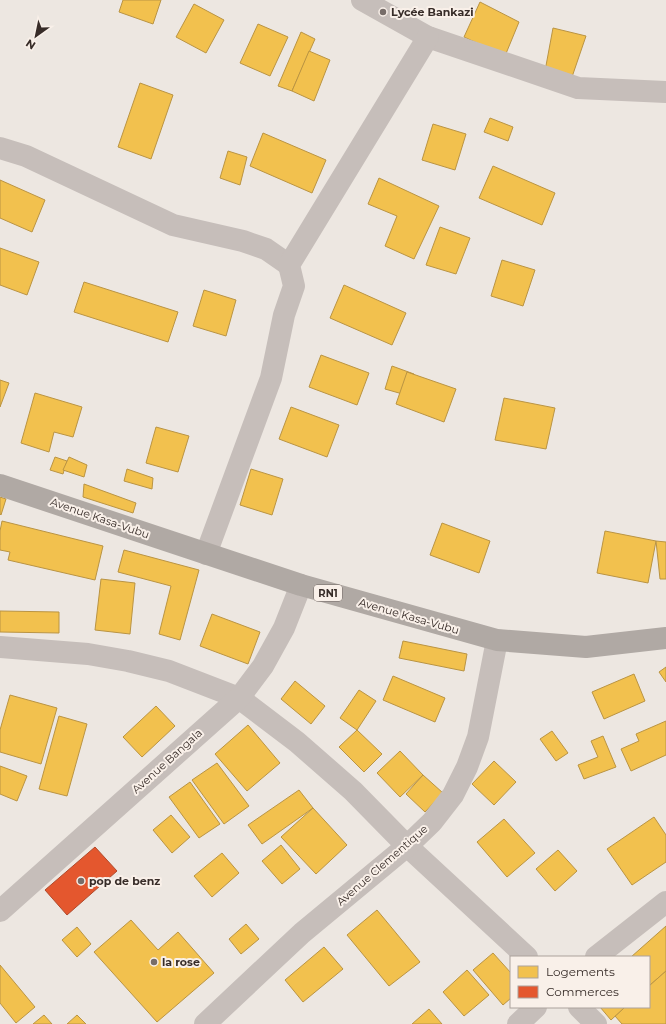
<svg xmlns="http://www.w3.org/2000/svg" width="666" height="1024" viewBox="0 0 666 1024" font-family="Montserrat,sans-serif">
<rect width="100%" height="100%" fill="#ede7e1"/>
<g fill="#f2c14e" stroke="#ba9443">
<path d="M123,0h38l-8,24 -34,-12z"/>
<path d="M480,2l39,20 -14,34 -41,-19z"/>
<path d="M194,4l30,16 -18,33 -30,-16z"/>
<path d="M258,24l30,13 -18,39 -30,-13z"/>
<path d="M553,28l33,8 -14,41 -27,-6z"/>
<path d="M301,32l14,7 -23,52 -14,-5z"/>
<path d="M309,51l21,9 -16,41 -22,-10z"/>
<path d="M140,83l33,12 -22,64 -33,-12z"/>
<path d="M490,118l23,9 -5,14 -24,-9z"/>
<path d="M433,124l33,10 -11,36 -33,-10z"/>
<path d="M263,133l63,27 -14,33 -62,-27z"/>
<path d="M228,151l19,6 -7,28 -20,-7z"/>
<path d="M493,166l62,27 -13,32 -63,-27z"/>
<path d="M379,178l60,28 -25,53 -29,-13 12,-30 -29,-12z"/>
<path d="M0,180l45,20 -13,32 -32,-14z"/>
<path d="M440,227l30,11 -14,36 -30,-9z"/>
<path d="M0,248l39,14 -12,33 -27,-10z"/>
<path d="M502,260l33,10 -12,36 -32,-10z"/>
<path d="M84,282l94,30 -10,30 -94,-30z"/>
<path d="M344,285l62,28 -14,32 -62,-27z"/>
<path d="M204,290l32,10 -10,36 -33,-10z"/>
<path d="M321,355l48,18 -12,32 -48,-18z"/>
<path d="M392,366l22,8 -8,21 -21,-6z"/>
<path d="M407,372l49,17 -12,33 -48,-18z"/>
<path d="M0,380l9,3 -9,24z"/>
<path d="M35,393l47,14 -9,30 -19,-5 -5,20 -28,-9z"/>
<path d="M504,398l51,10 -9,41 -51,-9z"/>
<path d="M291,407l48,18 -12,32 -48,-18z"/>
<path d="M156,427l33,9 -11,36 -32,-9z"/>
<path d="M55,457l12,4 -4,13 -13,-4z"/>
<path d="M69,457l18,8 -3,12 -21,-7z"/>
<path d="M127,469l26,9 -1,11 -28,-8z"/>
<path d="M251,469l32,10 -11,36 -32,-10z"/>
<path d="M84,484l52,19 -3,10 -50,-16z"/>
<path d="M0,497l6,2 -5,16 -1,-1z"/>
<path d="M2,521l101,25 -8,34 -87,-20 2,-8 -10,-2v-19z"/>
<path d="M442,523l48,18 -11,32 -49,-18z"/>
<path d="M605,531l51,10 -8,42 -51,-10z"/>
<path d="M656,541l10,1v37h-6z"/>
<path d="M124,550l75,20 -19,70 -21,-6 12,-48 -53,-14z"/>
<path d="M101,579l34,4 -5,51 -35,-4z"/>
<path d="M0,611l59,1v21l-59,-1z"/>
<path d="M212,614l48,18 -12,32 -48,-18z"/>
<path d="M403,641l64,13 -3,17 -65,-13z"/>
<path d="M666,667v15l-7,-10z"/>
<path d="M634,674l11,27 -41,18 -12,-27z"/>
<path d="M393,676l52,22 -10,24 -52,-22z"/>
<path d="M295,681l30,25 -14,18 -30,-25z"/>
<path d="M359,690l17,11 -19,29 -17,-12z"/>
<path d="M10,695l47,13 -16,56 -41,-12v-22z"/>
<path d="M156,706l19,20 -33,31 -19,-20z"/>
<path d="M59,716l28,8 -20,72 -28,-7z"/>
<path d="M666,721v34l-35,16 -10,-22 18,-8 -3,-7z"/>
<path d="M248,725l32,38 -33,28 -32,-37z"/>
<path d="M357,730l25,24 -18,18 -25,-25z"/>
<path d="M552,731l16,22 -12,8 -16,-22z"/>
<path d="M603,736l13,31 -32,12 -6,-14 20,-8 -7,-16z"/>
<path d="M400,751l23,24 -23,22 -23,-24z"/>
<path d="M494,761l22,21 -22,23 -22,-21z"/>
<path d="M217,763l32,43 -25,18 -32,-44z"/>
<path d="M0,766l27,10 -10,25 -17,-7z"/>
<path d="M423,775l20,18 -18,19 -19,-18z"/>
<path d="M190,782l30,42 -21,14 -30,-41z"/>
<path d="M299,790l14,18 -51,36 -14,-19z"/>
<path d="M313,808l34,37 -31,29 -35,-37z"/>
<path d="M171,815l19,22 -18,16 -19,-23z"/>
<path d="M654,817l12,18v27l-34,23 -25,-36z"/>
<path d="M504,819l31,34 -28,24 -30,-35z"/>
<path d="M281,845l19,24 -18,15 -20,-23z"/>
<path d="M558,850l19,21 -22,20 -19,-22z"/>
<path d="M222,853l17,20 -27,24 -18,-21z"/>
<path d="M377,910l43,52 -31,24 -42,-51z"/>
<path d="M131,920l27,30 20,-18 36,41 -57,49 -63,-70z"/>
<path d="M246,924l13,15 -18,15 -12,-15z"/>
<path d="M666,926v45l-17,15v-29h-18z"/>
<path d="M77,927l14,17 -14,13 -15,-17z"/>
<path d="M324,947l19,22 -40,33 -18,-22z"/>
<path d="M493,953l18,20v25l-8,7 -30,-35z"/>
<path d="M0,965l35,42 -19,16 -16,-20z"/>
<path d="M467,970l22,25 -25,21 -21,-24z"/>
<path d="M666,971v53h-44l-7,-8 10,-9h24v-21z"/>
<path d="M600,1007h25l-14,13z"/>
<path d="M429,1009l13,15h-30z"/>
<path d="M44,1015l8,9h-19z"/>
<path d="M77,1015l9,9h-19z"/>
</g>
<path fill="#e4572e" stroke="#b04a2c" d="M95,847l22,24 -50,44 -22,-25z"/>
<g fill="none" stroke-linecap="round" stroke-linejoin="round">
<g stroke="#c6beba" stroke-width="22">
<path d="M362,0l66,37 150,51 88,4"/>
<path d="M0,148l26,8 147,69 70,16 23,8 23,16"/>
<path d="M206,554l65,-176 13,-63 10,-29 -5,-21 139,-228"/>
<path d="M0,647l88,7 40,7 41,10 70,27 58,44 56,49 54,55 120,111"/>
<path d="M0,911l239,-213 24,-32 21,-38 17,-43"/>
<path d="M596,957l70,-55"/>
<path d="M579,1007l17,17"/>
<path d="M205,1024l97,-91 105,-87 25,-24 21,-27 14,-28 11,-30 19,-97"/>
<path d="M518,1024l18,-17"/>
</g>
<path stroke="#b0a9a4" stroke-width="22" d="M0,485l301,100 196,55 89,7 80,-9"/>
</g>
<g fill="#776d69" stroke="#f9f0e9" stroke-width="1.5">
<circle cx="383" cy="12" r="4"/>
<circle cx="81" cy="881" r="4"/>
<circle cx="154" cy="962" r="4"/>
</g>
<g text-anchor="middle" stroke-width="4" stroke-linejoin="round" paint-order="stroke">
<rect fill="#f9f0e9" stroke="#716762" stroke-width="1" x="314" y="585" width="28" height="16" rx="3"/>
<g font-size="10" font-weight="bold" fill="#372c28">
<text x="328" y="597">RN1</text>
</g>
<g font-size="11" font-weight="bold" fill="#372c28" stroke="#f9f0e9" text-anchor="start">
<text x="391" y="16">Lycée Bankazi</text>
<text x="89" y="885">pop de benz</text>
<text x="162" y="966">la rose</text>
</g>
<g font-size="11" fill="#372c28" stroke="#f9f0e9">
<text transform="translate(100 518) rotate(19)" y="4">Avenue Kasa-Vubu</text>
<text transform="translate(409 616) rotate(16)" y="4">Avenue Kasa-Vubu</text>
<text transform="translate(167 761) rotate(-42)" y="4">Avenue Bangala</text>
<text transform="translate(382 865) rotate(-41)" y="4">Avenue Clementique</text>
</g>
</g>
<rect x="510" y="956" width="140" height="52" fill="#f9f0e9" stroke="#aba29c"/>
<rect x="518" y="966" width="20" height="12" fill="#f2c14e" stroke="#aba29c"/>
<text x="546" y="976" font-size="12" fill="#372c28">Logements</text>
<rect x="518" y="986" width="20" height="12" fill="#e4572e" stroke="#aba29c"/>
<text x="546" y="996" font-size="12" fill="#372c28">Commerces</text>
<g transform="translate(36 36) rotate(213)" stroke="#f9f0e9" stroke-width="3" paint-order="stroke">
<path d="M0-3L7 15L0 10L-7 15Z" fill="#372c28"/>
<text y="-6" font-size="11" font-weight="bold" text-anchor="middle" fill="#372c28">N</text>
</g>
</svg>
